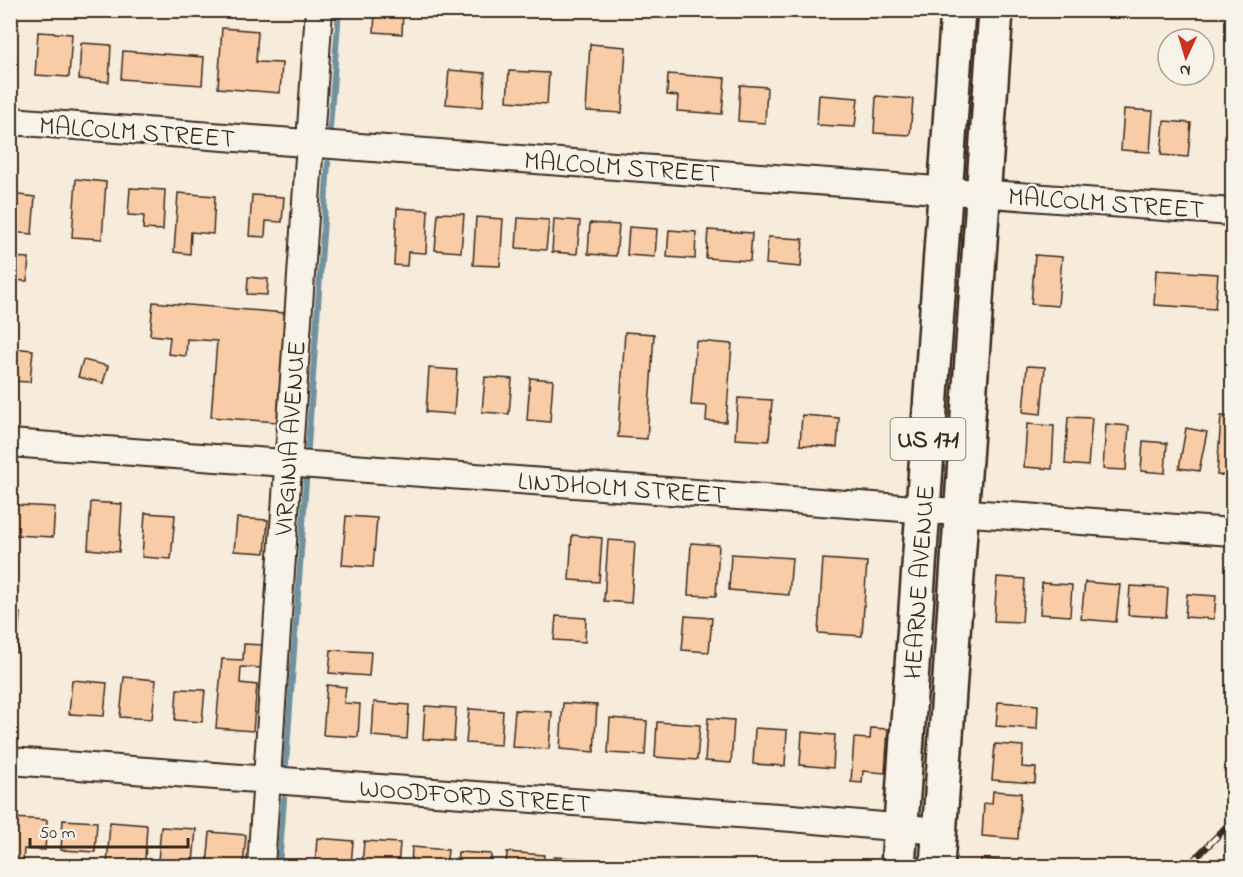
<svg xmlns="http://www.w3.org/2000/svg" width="1243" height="877" viewBox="0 0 1243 877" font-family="'Indie Flower',sans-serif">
<rect width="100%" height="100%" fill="#f7ebdb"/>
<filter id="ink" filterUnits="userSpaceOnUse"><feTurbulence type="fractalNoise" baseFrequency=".0167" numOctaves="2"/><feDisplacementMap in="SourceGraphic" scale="12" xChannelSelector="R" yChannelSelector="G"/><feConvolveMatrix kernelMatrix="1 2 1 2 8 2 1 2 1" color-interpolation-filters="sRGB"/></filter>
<g filter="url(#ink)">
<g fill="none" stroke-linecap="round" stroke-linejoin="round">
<g stroke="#6f929e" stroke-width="6">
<path d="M330,128l9,-118"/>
<path d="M308,447l20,-284"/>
<path d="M286,764l20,-283"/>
<path d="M279,866l5,-67"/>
</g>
</g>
<g fill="#f7cca6" stroke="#3b2a1e" stroke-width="1.5">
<path d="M375,10h28l-1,24 -28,-2z"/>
<path d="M859,10h29v8l-29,-2z"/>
<path d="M222,28l36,3 -2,31 26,1 -2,30 -62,-5z"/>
<path d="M38,32l34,2 -3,43 -34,-2z"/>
<path d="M81,43l30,2 -2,37 -30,-3z"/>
<path d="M590,44l36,3 -4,66 -36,-2z"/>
<path d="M123,51l81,6 -2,28 -81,-6z"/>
<path d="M449,70l36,3 -2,34 -37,-3z"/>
<path d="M509,71l40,2 -2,31 -40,-3z"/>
<path d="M668,74l57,4 -3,36 -45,-3 1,-15 -11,-1z"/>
<path d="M740,85l27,2 -2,36 -27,-2z"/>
<path d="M819,95l39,3 -3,29 -38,-2z"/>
<path d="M876,96l37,3 -3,36 -36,-2z"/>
<path d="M1124,109l29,2 -3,41 -29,-2z"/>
<path d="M1164,121l27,2 -3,34 -27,-2z"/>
<path d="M76,179l30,3 -4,57 -30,-2z"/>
<path d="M130,188l35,2 -2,40 -20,-1 1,-13 -16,-1z"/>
<path d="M178,193l37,3 -2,38 -22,-2 -1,22 -16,-2z"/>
<path d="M10,194l25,3 -3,37 -22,-2z"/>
<path d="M252,195l32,2 -2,25 -16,-1 -1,16 -16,-1z"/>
<path d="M397,208l31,2 -2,43 -18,-1 -1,14 -13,-1z"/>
<path d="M438,213l26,1 -3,38 -26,-2z"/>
<path d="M476,217l27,2 -3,47 -27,-1z"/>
<path d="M518,218l31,2 -3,30 -30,-2z"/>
<path d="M554,219l26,2 -3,33 -25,-2z"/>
<path d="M590,223l29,2 -3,31 -28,-2z"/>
<path d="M629,227l28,2 -2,28 -28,-2z"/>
<path d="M669,230l27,2 -1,27 -28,-2z"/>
<path d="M708,230l44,3 -2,28 -44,-3z"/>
<path d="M768,237l35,2 -2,28 -35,-3z"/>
<path d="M1035,255l27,2 -4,49 -27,-2z"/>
<path d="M10,257l19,1 -2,23 -17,-1z"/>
<path d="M1156,270l62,4 -3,35 -61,-4z"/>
<path d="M1229,273h3v35h-5z"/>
<path d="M248,277l20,2 -1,16 -20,-1z"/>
<path d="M153,302l132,11 -8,109 -66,-5 6,-76 -30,-2 -1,17 -18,-2 2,-17 -20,-2z"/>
<path d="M625,332l29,2 -7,105 -29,-2z"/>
<path d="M696,341l36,3 -6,78 -20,-1 1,-15 -16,-1z"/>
<path d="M10,348l23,2 -3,32 -20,-1z"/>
<path d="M83,360l25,6 -5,17 -25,-6z"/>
<path d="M1027,366l18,1 -4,47 -18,-2z"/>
<path d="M429,368l28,2 -3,44 -28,-2z"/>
<path d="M485,377l27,2 -3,35 -27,-2z"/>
<path d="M530,378l23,2 -3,42 -23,-2z"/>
<path d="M738,398l34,2 -3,41 -34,-2z"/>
<path d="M802,415l37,3 -2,29 -37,-2z"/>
<path d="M1221,416l11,1v59l-15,-1z"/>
<path d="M1068,417l24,1 -4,48 -23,-2z"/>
<path d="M1027,424l27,2 -2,43 -28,-2z"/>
<path d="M1106,424l23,2 -3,44 -23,-1z"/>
<path d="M1186,428l21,4 -8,39 -20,-3z"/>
<path d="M1143,441l24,2 -2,30 -24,-2z"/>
<path d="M91,502l31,2 -3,48 -31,-3z"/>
<path d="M15,505l40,2 -2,30 -40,-2z"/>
<path d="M145,513l30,2 -4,44 -29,-2z"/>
<path d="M346,516l31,2 -4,49 -31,-2z"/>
<path d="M237,518l31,2 -3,33 -31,-2z"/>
<path d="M572,535l30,3 -3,44 -30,-2z"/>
<path d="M608,540l27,2 -4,61 -27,-2z"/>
<path d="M691,543l28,2 -3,51 -28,-1z"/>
<path d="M731,554l61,4 -3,37 -60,-5z"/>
<path d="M823,559l44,3 -5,74 -44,-3z"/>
<path d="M997,577l28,2 -3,43 -28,-1z"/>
<path d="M1085,582l35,3 -4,37 -35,-3z"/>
<path d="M1042,583l30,2 -2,31 -30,-2z"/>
<path d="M1130,586l38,2 -2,29 -38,-2z"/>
<path d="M1187,594l29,2 -2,23 -29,-2z"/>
<path d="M10,612l10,1 -3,40 -7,-1z"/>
<path d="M556,616l30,2 -1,24 -31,-2z"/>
<path d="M685,616l27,2 -3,34 -27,-2z"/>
<path d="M244,644l21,1 -2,23 -22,-1 -1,16 17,2 -4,46 -37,-3 6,-69 21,1z"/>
<path d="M331,650l40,2 -2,24 -40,-3z"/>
<path d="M124,677l32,3 -4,39 -32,-2z"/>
<path d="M72,680l35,3 -3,33 -35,-2z"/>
<path d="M327,685l19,2 -2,16 16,1 -2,33 -35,-2z"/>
<path d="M177,689l28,1 -3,32 -27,-2z"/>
<path d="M374,702l35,3 -2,34 -35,-3z"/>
<path d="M998,702l40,3 -1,24 -41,-3z"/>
<path d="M563,703l34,2 -3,47 -34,-3z"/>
<path d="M425,706l31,2 -2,33 -31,-2z"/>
<path d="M469,709l34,2 -2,34 -35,-2z"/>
<path d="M515,710l37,2 -3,37 -37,-2z"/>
<path d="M610,718l37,3 -2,34 -37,-2z"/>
<path d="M708,718l26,2 -3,43 -26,-2z"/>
<path d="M657,722l43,3 -3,35 -42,-3z"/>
<path d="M755,728l32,2 -2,36 -32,-2z"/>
<path d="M871,728l17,1 -3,44 -22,-2 -1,12 -11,-1 3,-44 16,1z"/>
<path d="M802,732l33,3 -2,33 -33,-3z"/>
<path d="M995,744l28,2 -1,21 14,1 -1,15 -43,-3z"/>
<path d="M993,791l28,2 -3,46 -36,-3 2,-33 8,1z"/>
<path d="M12,818l35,2 -2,30 -21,-1 -1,12 -13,-1z"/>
<path d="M63,820l34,2 -2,30 -34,-2z"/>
<path d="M110,822l37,3 -2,35 -14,-1 -1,7h-23z"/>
<path d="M161,827l35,2 -3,34 -35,-2z"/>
<path d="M210,832l36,3 -3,31h-36z"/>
<path d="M317,838l36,3 -2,25h-36z"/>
<path d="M364,841l36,2 -2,23h-36z"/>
<path d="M412,847l36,3 -2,16h-35z"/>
<path d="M458,852l33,2v12h-34z"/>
<path d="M507,852l37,3 -1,11h-37z"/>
<path d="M554,857l35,2 -1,7h-35z"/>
<path d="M981,859l37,3v4h-38z"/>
<path d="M601,860l32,2v4h-33z"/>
<path d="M648,861l36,3v2h-36z"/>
</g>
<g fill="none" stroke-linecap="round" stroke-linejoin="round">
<defs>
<g id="street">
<path d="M10,121l1222,91"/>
<path d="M10,443l1222,89"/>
<path d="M10,761l782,57 147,13"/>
<path d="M261,866l58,-856"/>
</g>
<g id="primary">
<path d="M898,866l60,-856"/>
<path d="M937,866l59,-856"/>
</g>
</defs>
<use href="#street" stroke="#3b2a1e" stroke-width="30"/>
<use href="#primary" stroke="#3b2a1e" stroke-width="38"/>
<use href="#street" stroke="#f7f3e8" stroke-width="26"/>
<use href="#primary" stroke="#f7f3e8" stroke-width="33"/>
<defs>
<path id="rail" d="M1188,866l44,-45"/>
</defs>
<use href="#rail" stroke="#3b2a1e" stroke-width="7"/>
<use href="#rail" stroke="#f7f3e8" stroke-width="4.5" stroke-dasharray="14" stroke-linecap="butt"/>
</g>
</g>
<g text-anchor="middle" stroke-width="5" stroke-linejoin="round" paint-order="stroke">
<rect fill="#f7f3e8" stroke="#73665b" stroke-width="1.5" x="890.5" y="418" width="75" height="42" rx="4.5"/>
<g font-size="24" font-weight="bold" fill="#3b2a1e">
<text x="928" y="447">US 171</text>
</g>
<g font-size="26" fill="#3b2a1e" stroke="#f7f3e8">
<text transform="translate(137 131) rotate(4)" y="9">MALCOLM STREET</text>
<text transform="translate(622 166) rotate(4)" y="9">MALCOLM STREET</text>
<text transform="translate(1106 202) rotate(4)" y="9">MALCOLM STREET</text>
<text transform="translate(289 438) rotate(-86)" y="9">VIRGINIA AVENUE</text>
<text transform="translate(622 487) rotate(4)" y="9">LINDHOLM STREET</text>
<text transform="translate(918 582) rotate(-86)" y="9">HEARNE AVENUE</text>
<text transform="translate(475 795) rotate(4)" y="9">WOODFORD STREET</text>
</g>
</g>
<rect width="1243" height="877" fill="none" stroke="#f7f3e8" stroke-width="36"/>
<rect x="18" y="18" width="1207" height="841" fill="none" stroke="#3b2a1e" stroke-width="2" filter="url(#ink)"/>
<g transform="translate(1186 57) rotate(184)"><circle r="28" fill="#f7f3e8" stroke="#aca397" stroke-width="1.5"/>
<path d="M0-4.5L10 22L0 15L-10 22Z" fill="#c8321e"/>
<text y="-9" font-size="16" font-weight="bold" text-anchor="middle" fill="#3b2a1e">N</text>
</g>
<path d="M30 838v9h158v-9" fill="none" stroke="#3b2a1e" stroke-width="3"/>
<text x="39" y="838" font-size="18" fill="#3b2a1e" stroke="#f7f3e8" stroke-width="4.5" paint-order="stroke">50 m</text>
</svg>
